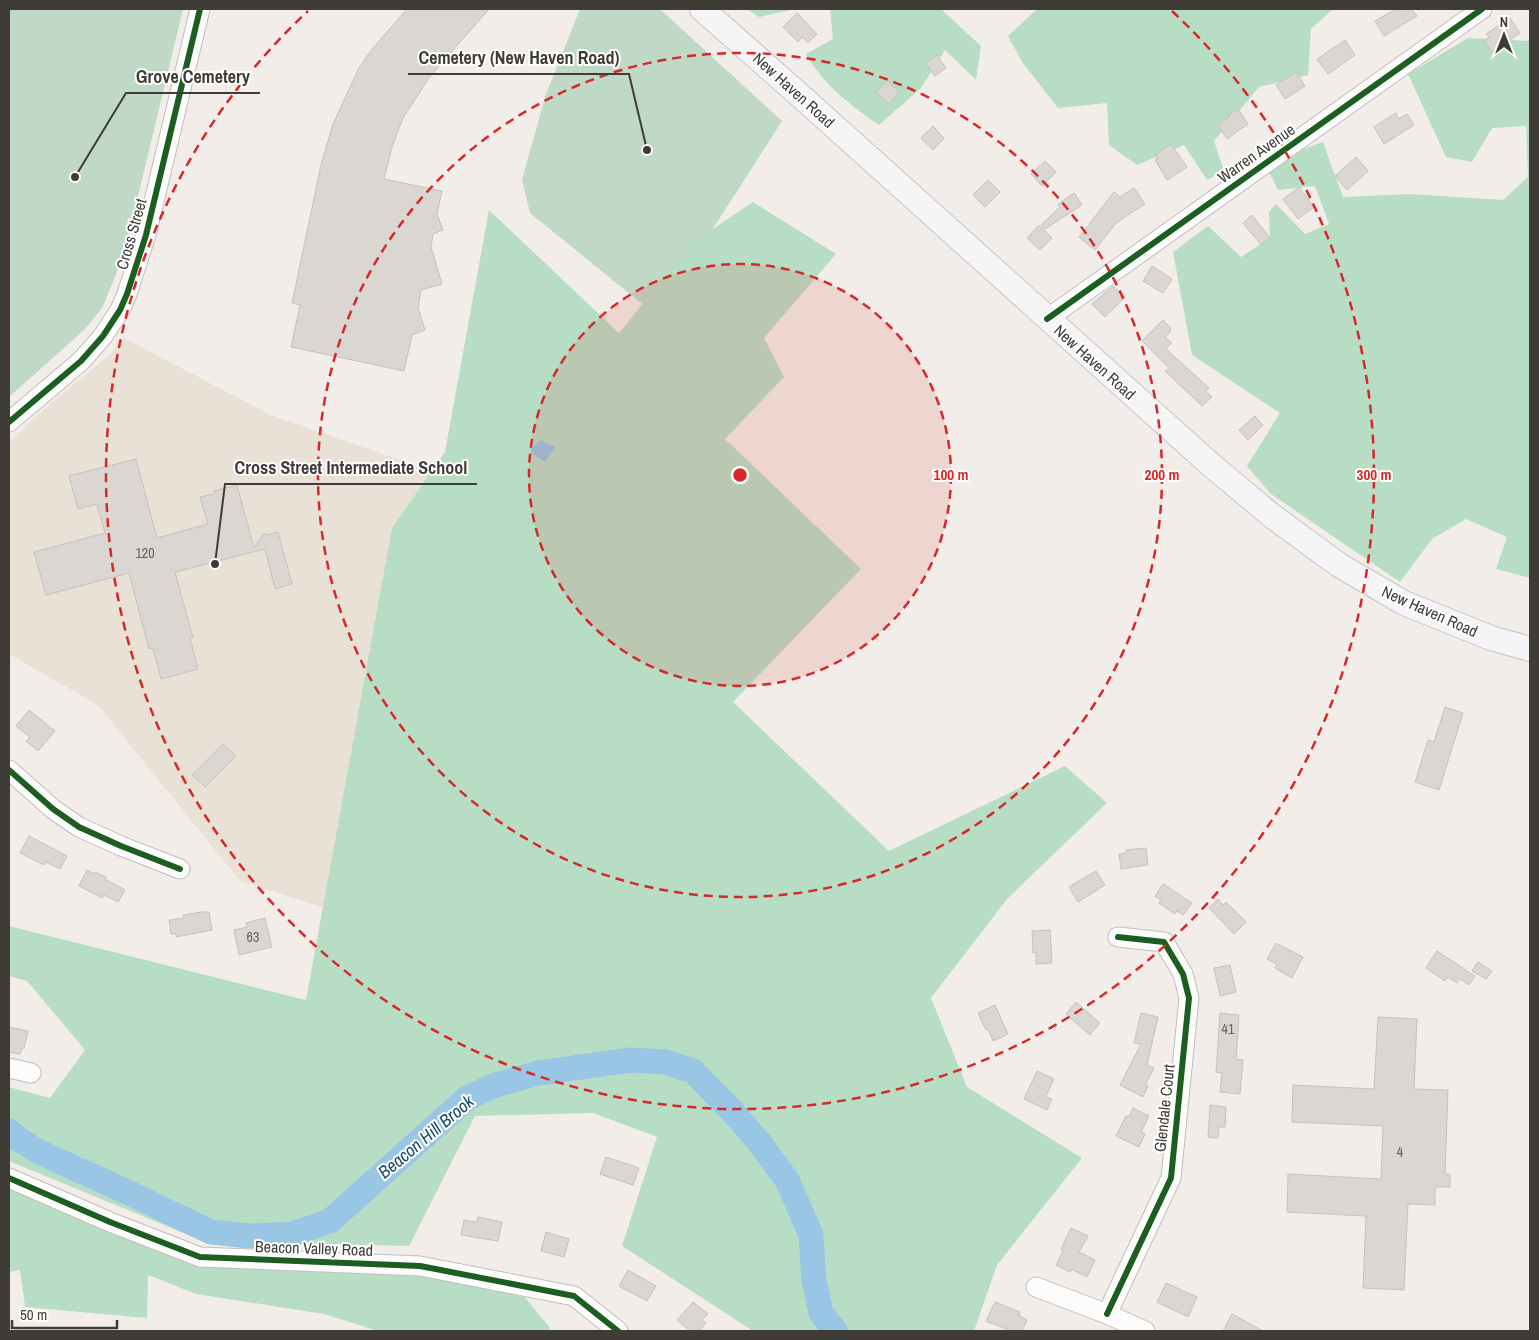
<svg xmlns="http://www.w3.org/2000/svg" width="1539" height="1340" viewBox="0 0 1539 1340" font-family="'Archivo Narrow',sans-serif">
<rect width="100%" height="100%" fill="#f2ede8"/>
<path fill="#e9e1d6" d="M124,338l147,77 166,58 -77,446 -120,-38 -142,-176 -89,-51v-211l35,-34 64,-53z"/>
<g fill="#c0d9c6">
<path d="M9,9h174l-56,233 -12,35 -13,31 -18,22 -75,67z"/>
<path d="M580,9h80l122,112 -125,195 -127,-103 -8,-33 23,-83z"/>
</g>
<g fill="#b7dec4">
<path d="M747,9h48l-36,8z"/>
<path d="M830,9h111l40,37 -5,34 -31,-30 -24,38 -42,37c-28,-19 -56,-41 -73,-71l27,-15z"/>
<path d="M1034,9h299l-22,20 -3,46 -49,12 -45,54 10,30 -17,9 -23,-35 -47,20 -28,-20 -2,-42 -49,5 -36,-46 -14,-26 28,-26z"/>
<path d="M1468,38l62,3v537l-34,-9 11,-32 -41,-18 -34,20 -32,43 -129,-88 -24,-28 33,-53 -88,-58 -19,-103 35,-26 33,31 29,-19 -1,-26 7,-8 29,30 24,-10 -14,-38 -37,4 -13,-27 58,-21 20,55 67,-3 93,6 25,-23 -2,-51 -34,2 -20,34 -26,-5 -38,-83z"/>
<path d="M753,202l83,52 -72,84 20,39 -59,62 136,130 -128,133 156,149 176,-85 42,37 -100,96 -76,99 36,89 115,71 -85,107 -23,66h-221l-131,-85 35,-109 -64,-24 -118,3 -66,130 -206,-5 -194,-80v-74l41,11 35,-48 -58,-69 -18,-5v-50l297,74 86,-472 53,-76 44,-242 130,123 73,-90z"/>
<path d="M9,1187l187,79 209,6 117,22 29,35 -8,2h-165l-54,-17 -128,-20 -48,-19 -1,43 -122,-11 -5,-37 -11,2z"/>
</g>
<path fill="#98c6e4" d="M540,440l15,7 -10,15 -12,-8 -2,-5z"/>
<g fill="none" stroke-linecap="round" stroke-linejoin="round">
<path stroke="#98c6e4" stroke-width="25" d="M9,1131l8,7 22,14 71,32 101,48 39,4 43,-2 37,-13 136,-122 27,-13 45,-13 93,-13 34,2 28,9 40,41 26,30 28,38 24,55 3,45 7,33 14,18"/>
</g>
<g fill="#dad6d2" stroke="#c5c2be">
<path d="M407,9h82l-60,69 -26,40 -11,29 -8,32 58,12 -5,23 6,16 -10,4 -2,13 11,37 -21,6 -3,18 7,22 -13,5 -8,36 -113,-24 9,-42 -8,-2 29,-138 12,-41 26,-56 13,-19z"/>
<path d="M1396,9h16l5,7 -33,20 -9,-15z"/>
<path d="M797,13l20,21 -9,9 -6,-6 -4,5 -15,-15z"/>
<path d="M1510,18l10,15 -28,19 -8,-11 5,-4 -3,-3z"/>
<path d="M1345,40l10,15 -27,19 -11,-15z"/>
<path d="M937,55l9,13 -11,8 -9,-13z"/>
<path d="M1296,72l9,14 -20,13 -9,-14z"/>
<path d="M887,80l12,12 -10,12 -13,-11z"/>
<path d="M1238,109l10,15 -21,15 -9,-14 12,-8 -1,-2z"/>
<path d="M1396,113l3,6 8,-5 7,11 -30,19 -10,-17z"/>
<path d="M933,126l11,12 -11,12 -12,-12z"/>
<path d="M1171,144l16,23 -20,13 -12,-20 2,-1 -2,-4z"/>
<path d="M1356,157l12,14 -21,19 -12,-14z"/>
<path d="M1045,161l11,11 -14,14 -11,-12z"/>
<path d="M988,180l12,12 -15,15 -12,-12z"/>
<path d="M1299,187l15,20 -16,12 -15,-20z"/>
<path d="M1134,188l11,16 -29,19 -21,27 -16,-13 35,-45 6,5z"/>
<path d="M1074,193l8,12 -37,24 -4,-4 19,-18 -2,-3z"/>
<path d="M1252,215l18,23 -9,7 -18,-22z"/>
<path d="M1039,225l13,13 -12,12 -13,-12z"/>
<path d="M1152,266l20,13 -9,14 -20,-12z"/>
<path d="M1113,286l12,11 -20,20 -13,-13z"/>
<path d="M1163,320l8,8 -2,2 2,1 -6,6 7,6 -6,6 43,39 -3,3 6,6 -10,9 -37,-35 4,-3 -27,-27z"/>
<path d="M1255,416l8,9 -15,15 -9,-10z"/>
<path d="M136,459l21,79 51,-14 -8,-27 14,-3v-3l23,-6 17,63 10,-15 2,2 12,-3 14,52 -17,5 -10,-40 -90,23 18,66h-3l8,31 -37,10 -8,-31 -4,1 -20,-76 -83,22 -12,-43 71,-19 -8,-29 -19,5 -9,-33z"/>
<path d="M1445,707l18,6 -24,77 -24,-8 13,-42 6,2z"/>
<path d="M29,710l26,21 -17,20 -12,-10 4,-4 -14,-11z"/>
<path d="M223,744l13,12 -31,31 -13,-12z"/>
<path d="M29,836l38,20 -7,13 -14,-7 -2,3 -24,-12z"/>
<path d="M1146,848l2,17 -27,4 -2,-15 7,-1v-3z"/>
<path d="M87,870l7,4 1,-2 11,5 -1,2 20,11 -7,12 -14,-7 -2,3 -23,-12z"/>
<path d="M1096,871l9,14 -27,17 -9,-15z"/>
<path d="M1163,884l29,19 -9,12 -6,-4 -2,3 -16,-11 2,-3 -6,-4z"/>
<path d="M1218,899l5,6 3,-3 20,20 -12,12 -25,-26z"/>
<path d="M202,912h7l3,18 -36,7v-3h-5l-2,-14 15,-2 -1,-3z"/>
<path d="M265,918l7,29 -33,8 -5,-25 13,-3 -1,-4z"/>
<path d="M1050,930l2,33 -16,1v-12l-3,1 -1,-22z"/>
<path d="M1276,943l27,14 -11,21 -17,-10 2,-4 -10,-5z"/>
<path d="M1437,951l38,25 -6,9 -9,-6 -3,4 -9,-6 -3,4 -19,-13z"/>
<path d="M1478,962l14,9 -6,8 -14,-8z"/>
<path d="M1230,965l6,27 -16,4 -6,-28z"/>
<path d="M1076,1002l24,21 -10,12 -24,-21z"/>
<path d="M995,1005l13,29 -15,7 -5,-12 -2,1 -8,-17z"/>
<path d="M1141,1013l17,4 -11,48 7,3 -9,17 3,1 -5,11 -23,-12 21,-41 -7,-1z"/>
<path d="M1220,1013l19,2 -3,44 7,1 -3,34 -20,-2 2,-19 -6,-1z"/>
<path d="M1378,1017l39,2 -3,70 34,1 -3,84h5v13h-15v18l-27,-1 -4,86 -41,-2 3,-72 -79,-4 1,-38 93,5 2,-53 -91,-4 1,-37 81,4z"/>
<path d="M9,1027l19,4 -4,17h-2l-2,6 -11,-2z"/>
<path d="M1037,1071l17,8 -8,17 6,3 -5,11 -23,-11z"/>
<path d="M1210,1105l16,2 -1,20h-6l-1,11 -10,-1z"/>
<path d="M1133,1108l16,8 -8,16 4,2 -6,13 -23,-11 10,-20 3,1z"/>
<path d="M606,1157l33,11 -6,17 -33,-11z"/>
<path d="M478,1217l24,5 -4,19 -37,-6 3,-15 13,2z"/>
<path d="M1071,1228l17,8 -9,16 16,8 -8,17 -16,-8 -1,3 -14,-7 7,-14 -2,-2z"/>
<path d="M546,1232l23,7 -5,18 -23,-6z"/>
<path d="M628,1270l28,16 -9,15 -28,-15z"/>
<path d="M1166,1283l31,14 -9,20 -31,-15z"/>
<path d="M693,1302l15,12 -6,6 4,3 -7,8h-9l-13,-11z"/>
<path d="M995,1302l25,10 -1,4 8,4 -5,11h-11l-25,-10z"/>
<path d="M1232,1314l31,17h-40z"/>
</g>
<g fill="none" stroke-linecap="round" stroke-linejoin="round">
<defs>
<g id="minor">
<path d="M1047,319l435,-310"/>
<path d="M9,422l72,-61 22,-25 17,-26 7,-16 19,-59 54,-226"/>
<path d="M9,770l44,39 26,18 42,19 59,23"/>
<path d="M9,1068l22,5"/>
<path d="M9,1178l101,44 90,35 220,9 154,30 44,35"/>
<path d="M1036,1287l71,27 38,17"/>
<path d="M1107,1314l64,-136 18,-180 -6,-24 -19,-32 -46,-5"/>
</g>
<path id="major" d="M702,9l93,82 415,373 62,52 67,49 65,38 87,35 39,11"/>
</defs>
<use href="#minor" stroke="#c1beba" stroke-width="21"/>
<use href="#major" stroke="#c5c4c8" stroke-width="26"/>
<use href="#minor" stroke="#fdfcfc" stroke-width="19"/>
<use href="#major" stroke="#f5f5f7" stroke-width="24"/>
<defs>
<g id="cycleway">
<path d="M1047,319l435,-310"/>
<path d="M9,422l72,-61 22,-25 17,-26 7,-16 19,-59 54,-226"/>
<path d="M9,770l44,39 26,18 42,19 59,23"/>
<path d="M9,1178l101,44 90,35 220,9 154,30 44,35"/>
<path d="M1107,1314l64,-136 18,-180 -6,-24 -19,-32 -46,-5"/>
</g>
</defs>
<use href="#cycleway" stroke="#fff" stroke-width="9"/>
<use href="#cycleway" stroke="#1b5e20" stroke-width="6"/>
</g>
<circle cx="740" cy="475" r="211" fill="#d62828" fill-opacity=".12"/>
<g fill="none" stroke="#d62828" stroke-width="2.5" stroke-dasharray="9 6">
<circle cx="740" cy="475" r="211"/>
<circle cx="740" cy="475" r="422"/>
<path d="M1172 11A634 634 0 1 1 308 11"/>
</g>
<g text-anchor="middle" stroke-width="4" stroke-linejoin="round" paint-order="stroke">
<g font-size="14" fill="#66635f">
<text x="145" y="558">120</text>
<text x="253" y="942">63</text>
<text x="1228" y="1034">41</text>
<text x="1400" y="1157">4</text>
</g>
<g font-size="16" fill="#3f3c38" stroke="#fff">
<text transform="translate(794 90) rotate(42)" y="6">New Haven Road</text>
<text transform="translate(1256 153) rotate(-35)" y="6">Warren Avenue</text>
<text transform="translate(131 234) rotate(-74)" y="6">Cross Street</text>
<text transform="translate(1095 362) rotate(42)" y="6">New Haven Road</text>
<text transform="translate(1430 611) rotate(24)" y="6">New Haven Road</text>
<text transform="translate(1164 1108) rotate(-84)" y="6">Glendale Court</text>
<text transform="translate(314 1248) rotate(2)" y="6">Beacon Valley Road</text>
</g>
<g font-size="18" font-style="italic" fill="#174b6a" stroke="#fff">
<text transform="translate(426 1137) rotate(-40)" y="6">Beacon Hill Brook</text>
</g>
</g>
<circle cx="740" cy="475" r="8" fill="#d62828" stroke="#fff" stroke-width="2.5"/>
<g font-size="15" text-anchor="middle" font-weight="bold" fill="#d62828" stroke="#fff" stroke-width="4" stroke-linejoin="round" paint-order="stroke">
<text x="951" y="480">100 m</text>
<text x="1162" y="480">200 m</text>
<text x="1374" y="480">300 m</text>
</g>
<path fill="none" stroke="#3f3c38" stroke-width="2" d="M647 150L629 74H408M75 177L126 93H260M215 564L225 484H477"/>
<g fill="#3f3c38" stroke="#fff" stroke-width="2">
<circle cx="647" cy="150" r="5"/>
<circle cx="75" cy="177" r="5"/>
<circle cx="215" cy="564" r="5"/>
</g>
<g font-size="18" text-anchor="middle" font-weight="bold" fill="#3f3c38" stroke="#fff" stroke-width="4" stroke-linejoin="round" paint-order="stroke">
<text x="519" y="64">Cemetery (New Haven Road)</text>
<text x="193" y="83">Grove Cemetery</text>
<text x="351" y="474">Cross Street Intermediate School</text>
</g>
<rect width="1539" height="1340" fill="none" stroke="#3f3c38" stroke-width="20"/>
<g transform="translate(1504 35)" stroke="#ffffff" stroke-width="4" paint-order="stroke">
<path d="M0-4L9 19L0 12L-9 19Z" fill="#3f3c38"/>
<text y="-8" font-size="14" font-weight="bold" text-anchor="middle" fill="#3f3c38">N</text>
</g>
<path d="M12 1320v8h105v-8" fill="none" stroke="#3f3c38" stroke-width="2.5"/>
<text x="20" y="1320" font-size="15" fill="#3f3c38" stroke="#ffffff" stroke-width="4" paint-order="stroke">50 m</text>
</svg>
